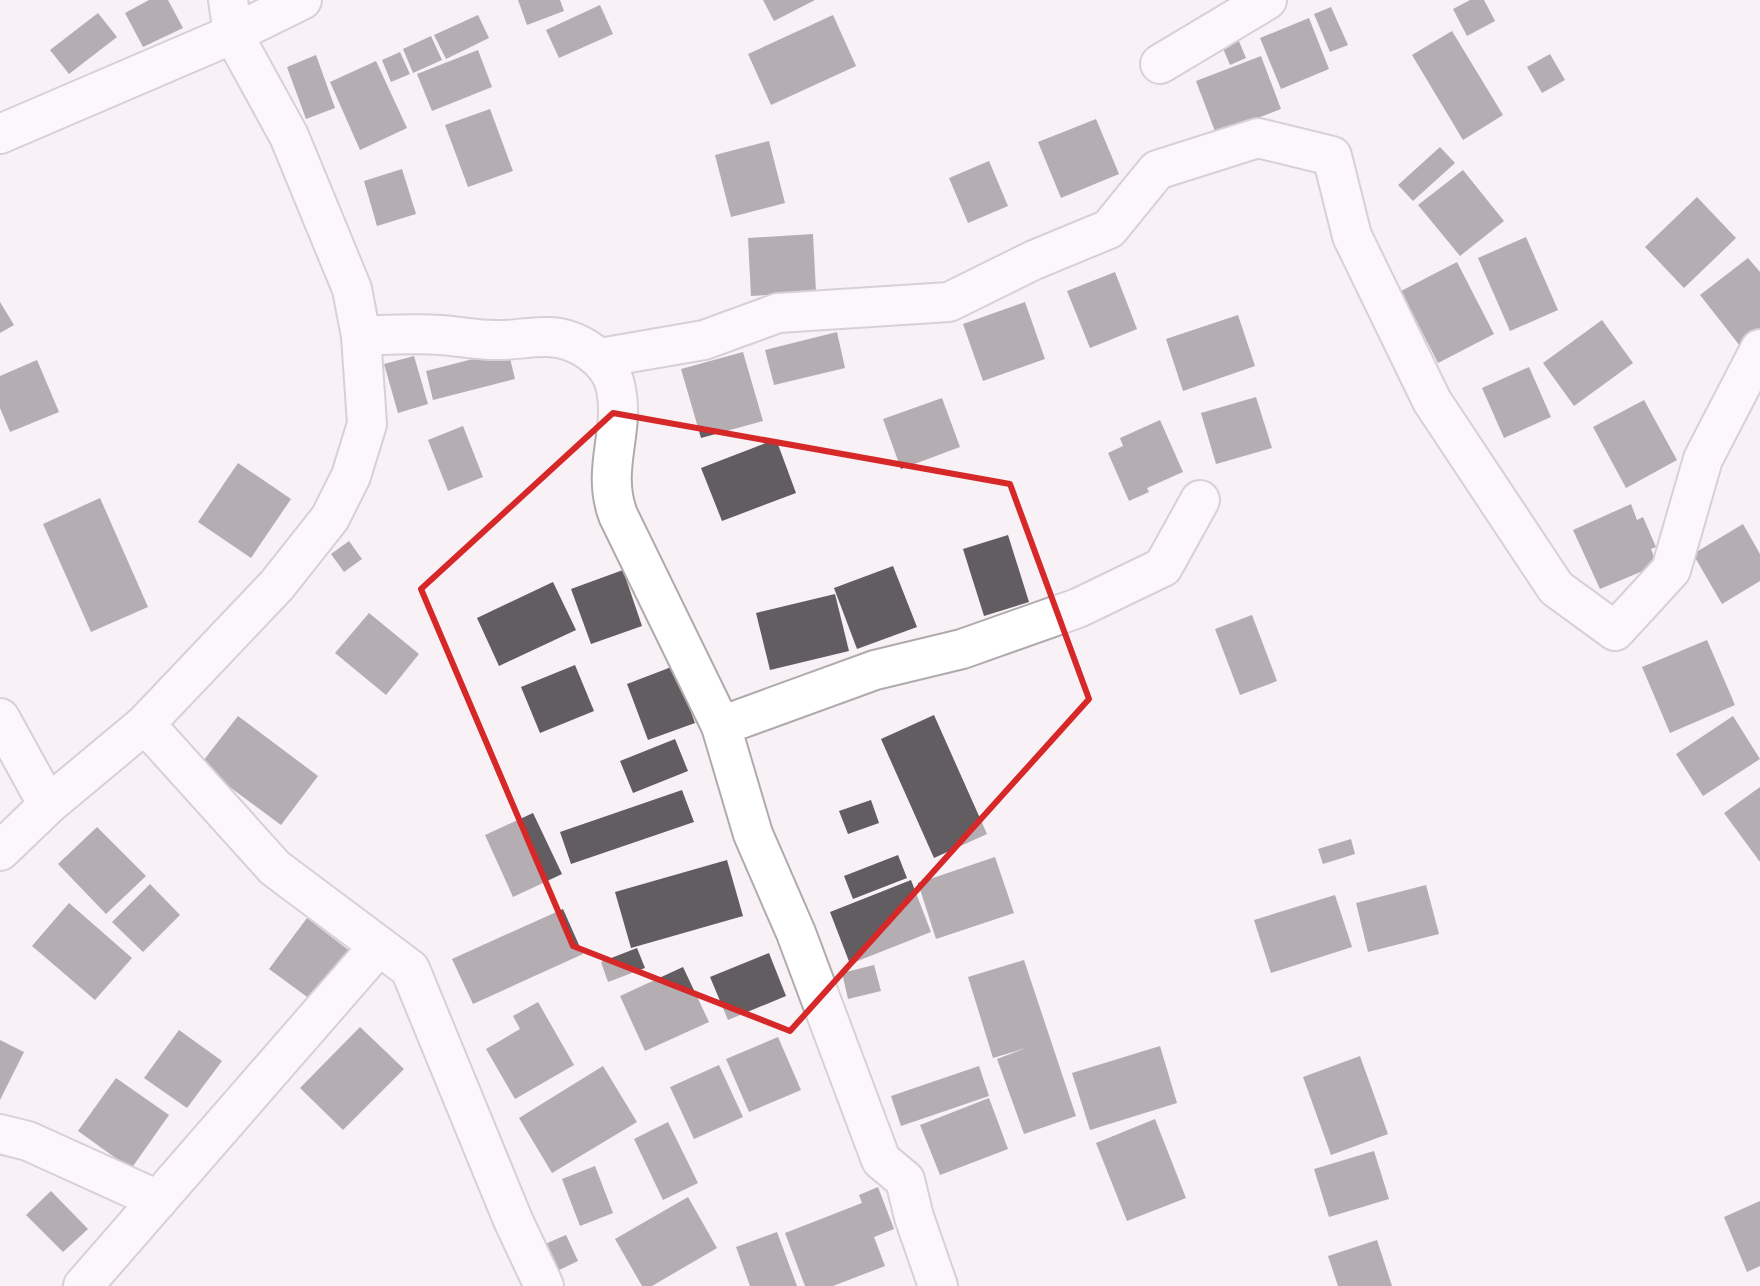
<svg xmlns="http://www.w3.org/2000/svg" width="1760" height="1286" viewBox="0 0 1760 1286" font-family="Inter,sans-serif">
<rect width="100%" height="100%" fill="#f8f1f5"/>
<g fill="#625d60">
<path d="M149,0h19l15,28 -40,19 -18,-34z"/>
<path d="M518,0h42l4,11 -37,14z"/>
<path d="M763,0h52l-41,21z"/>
<path d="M1470,0h14l11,21 -28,15 -14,-27z"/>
<path d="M600,5l13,29 -54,24 -13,-28z"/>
<path d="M1331,7l17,38 -18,7 -16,-38z"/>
<path d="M98,13l19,24 -48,37 -19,-24z"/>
<path d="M478,15l11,23 -43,21 -12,-24z"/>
<path d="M833,15l23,51 -85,39 -23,-51z"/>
<path d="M1309,18l20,51 -48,20 -21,-51z"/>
<path d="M1452,31l51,84 -40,25 -51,-85z"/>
<path d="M431,36l11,24 -29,13 -10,-24z"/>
<path d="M1238,39l8,19 -16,7 -8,-19z"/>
<path d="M478,50l14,37 -60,24 -15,-37z"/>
<path d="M400,52l10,22 -19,8 -9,-22z"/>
<path d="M1550,54l15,26 -23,13 -15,-26z"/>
<path d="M316,55l19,53 -29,11 -19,-52z"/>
<path d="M1261,56l20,53 -65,25 -20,-53z"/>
<path d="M376,61l31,67 -47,22 -30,-68z"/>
<path d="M490,109l23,62 -45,16 -23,-62z"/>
<path d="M1096,119l23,55 -58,24 -23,-56z"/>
<path d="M769,141l16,62 -54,14 -16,-62z"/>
<path d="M1440,147l15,16 -42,38 -15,-16z"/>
<path d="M989,161l19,45 -40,17 -19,-45z"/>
<path d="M402,169l14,45 -39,12 -13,-45z"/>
<path d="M1463,170l41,51 -44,35 -42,-51z"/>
<path d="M1697,197l39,41 -52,50 -39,-41z"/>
<path d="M813,234l3,58 -65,4 -3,-58z"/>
<path d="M1526,237l32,73 -48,21 -32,-73z"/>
<path d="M1748,258l12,14v67l-16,12 -44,-56z"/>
<path d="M1457,262l37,72 -56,29 -37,-72z"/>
<path d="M1115,272l22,57 -47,19 -23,-57z"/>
<path d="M0,302l14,23 -14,8z"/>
<path d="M1025,302l20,57 -62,22 -20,-57z"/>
<path d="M1238,315l17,51 -72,25 -17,-52z"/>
<path d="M1602,320l31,43 -59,43 -31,-43z"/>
<path d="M837,332l8,36 -71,17 -9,-35z"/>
<path d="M508,350l7,29 -82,21 -7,-29z"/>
<path d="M743,352l20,69 -62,17 -20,-69z"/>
<path d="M414,356l14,48 -30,9 -14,-49z"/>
<path d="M37,360l22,52 -49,20 -10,-24v-32z"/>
<path d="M1529,367l22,50 -47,21 -22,-50z"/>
<path d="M1256,397l16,51 -56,16 -15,-51z"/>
<path d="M942,398l18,49 -59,22 -18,-50z"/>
<path d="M1644,400l33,60 -51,28 -33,-61z"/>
<path d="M1160,420l23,52 -36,16 2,4 -20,9 -21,-48 15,-7 -3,-8z"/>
<path d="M463,426l20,51 -35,14 -20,-51z"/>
<path d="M776,439l20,54 -74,28 -21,-53z"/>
<path d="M238,463l53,36 -40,59 -53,-36z"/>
<path d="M100,498l48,109 -57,25 -48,-108z"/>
<path d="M1631,504l6,16 6,-3 13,30 -5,2 6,16 -57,24 -27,-59z"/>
<path d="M1743,524l17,30v27l-38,23 -29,-50z"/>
<path d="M1008,535l21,67 -45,14 -21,-67z"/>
<path d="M349,541l13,18 -18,13 -13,-18z"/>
<path d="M893,566l24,61 -60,22 -23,-61z"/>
<path d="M623,570l19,56 -51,18 -20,-55z"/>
<path d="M553,582l23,48 -77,36 -22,-48z"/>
<path d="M835,594l14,57 -79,19 -14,-57z"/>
<path d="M369,613l50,41 -33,41 -51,-42z"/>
<path d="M1252,615l25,66 -37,14 -25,-66z"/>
<path d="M1707,640l28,65 -65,28 -28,-66z"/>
<path d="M575,665l19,46 -54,22 -19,-46z"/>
<path d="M674,666l21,57 -47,17 -21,-56z"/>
<path d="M934,715l53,119 -53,24 -53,-119z"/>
<path d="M238,716l80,60 -37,49 -81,-60z"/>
<path d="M1733,716l27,43 -57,37 -27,-42z"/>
<path d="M675,739l13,32 -55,22 -13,-32z"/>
<path d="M1760,787v75l-36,-49z"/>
<path d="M682,790l12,32 -123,42 -11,-32z"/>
<path d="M871,800l8,23 -31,11 -9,-23z"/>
<path d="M533,813l29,61 -49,23 -28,-62z"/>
<path d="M97,827l49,49 -40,38 -48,-50z"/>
<path d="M1351,839l4,15 -32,10 -5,-15z"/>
<path d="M898,855l9,23 -54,21 -9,-23z"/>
<path d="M995,857l19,56 -78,26 -18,-56z"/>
<path d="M727,860l16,56 -112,32 -16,-56z"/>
<path d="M911,880l20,52 -81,32 -20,-52z"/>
<path d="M150,884l30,31 -37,37 -31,-30z"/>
<path d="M1426,885l13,49 -71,18 -12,-49z"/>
<path d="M1335,895l17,52 -81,26 -17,-53z"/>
<path d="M69,903l63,55 -37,42 -63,-54z"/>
<path d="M563,909l20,45 -110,50 -21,-45z"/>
<path d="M307,918l44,34 -37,50 -45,-33z"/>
<path d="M637,948l8,20 -37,14 -7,-20z"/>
<path d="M769,953l17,43 -58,24 -18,-43z"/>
<path d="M1024,960l52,156 -52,18 -27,-75 29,-11 -33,10 -25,-81z"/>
<path d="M874,965l7,26 -33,8 -6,-26z"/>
<path d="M683,967l26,55 -64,29 -25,-55z"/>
<path d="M538,1002l36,63 -59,34 -29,-50 34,-20 -7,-13z"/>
<path d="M360,1027l44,42 -61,61 -43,-42z"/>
<path d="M179,1030l43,31 -35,47 -43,-30z"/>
<path d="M778,1037l23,53 -52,22 -23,-53z"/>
<path d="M0,1040l24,12 -24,48z"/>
<path d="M1160,1046l17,57 -87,27 -18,-57z"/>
<path d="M1360,1056l28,78 -57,21 -28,-78z"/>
<path d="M719,1065l24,52 -49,22 -24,-52z"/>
<path d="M603,1066l34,56 -85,51 -33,-55z"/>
<path d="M979,1066l10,30 -88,30 -10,-30z"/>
<path d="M116,1078l53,37 -38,54 -53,-38z"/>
<path d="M989,1098l19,51 -68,26 -20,-50z"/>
<path d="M1155,1119l31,79 -59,23 -31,-78z"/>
<path d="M668,1122l30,61 -35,17 -29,-61z"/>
<path d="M1374,1151l15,48 -60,18 -15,-48z"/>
<path d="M595,1166l18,47 -33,13 -18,-47z"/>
<path d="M878,1187l16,42 -20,8 11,29 -52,20h-28l-20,-53 77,-30 -3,-8z"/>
<path d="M51,1191l37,38 -25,23 -37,-37z"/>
<path d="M688,1197l29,51 -65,38h-10l-27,-47z"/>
<path d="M1760,1201v65l-13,6 -23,-55z"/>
<path d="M777,1232l20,54h-47l-14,-39z"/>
<path d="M566,1235l12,26 -21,10 -12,-27z"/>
<path d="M1377,1240l15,46h-54l-10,-30z"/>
</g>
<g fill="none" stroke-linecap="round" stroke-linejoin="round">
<defs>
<g id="street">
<path d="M1160,64l107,-64"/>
<path d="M0,134l233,-100 69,-34"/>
<path d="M361,336c26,-1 53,-3 79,-1 18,1 36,5 55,5 18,1 36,-4 54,-3 29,1 62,23 67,52 9,43 -15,80 2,126l103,211 32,108 43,99 85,227 24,20 9,37 24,69"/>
<path d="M600,358l104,-18 74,-27 171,-11 85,-42 75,-31 48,-59 101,-32 74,18 20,80 80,165 124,187 59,43 56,-61 32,-111 57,-110"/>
<path d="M0,718l48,87"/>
<path d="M145,724l130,144 135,101 103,251 31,66"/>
<path d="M721,726l154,-56 87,-21 116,-41 85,-41 37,-67"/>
<path d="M0,851l48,-46 97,-81 132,-139 53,-67 21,-42 16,-52 -6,-88 -9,-47 -63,-153 -56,-102 -5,-34"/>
<path d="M0,1134l28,7 130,59"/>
<path d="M83,1286l296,-340"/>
</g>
</defs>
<use href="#street" stroke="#b0aaad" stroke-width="42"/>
<use href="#street" stroke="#fff" stroke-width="38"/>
</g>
<path d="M0 0H1760V1286H0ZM613,413l397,71 79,215 -299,332 -217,-85 -152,-357z" fill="#f8f1f5" fill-opacity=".55" fill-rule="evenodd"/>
<path fill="none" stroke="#d62828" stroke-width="6" stroke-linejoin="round" d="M613,413l397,71 79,215 -299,332 -217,-85 -152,-357z"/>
</svg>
